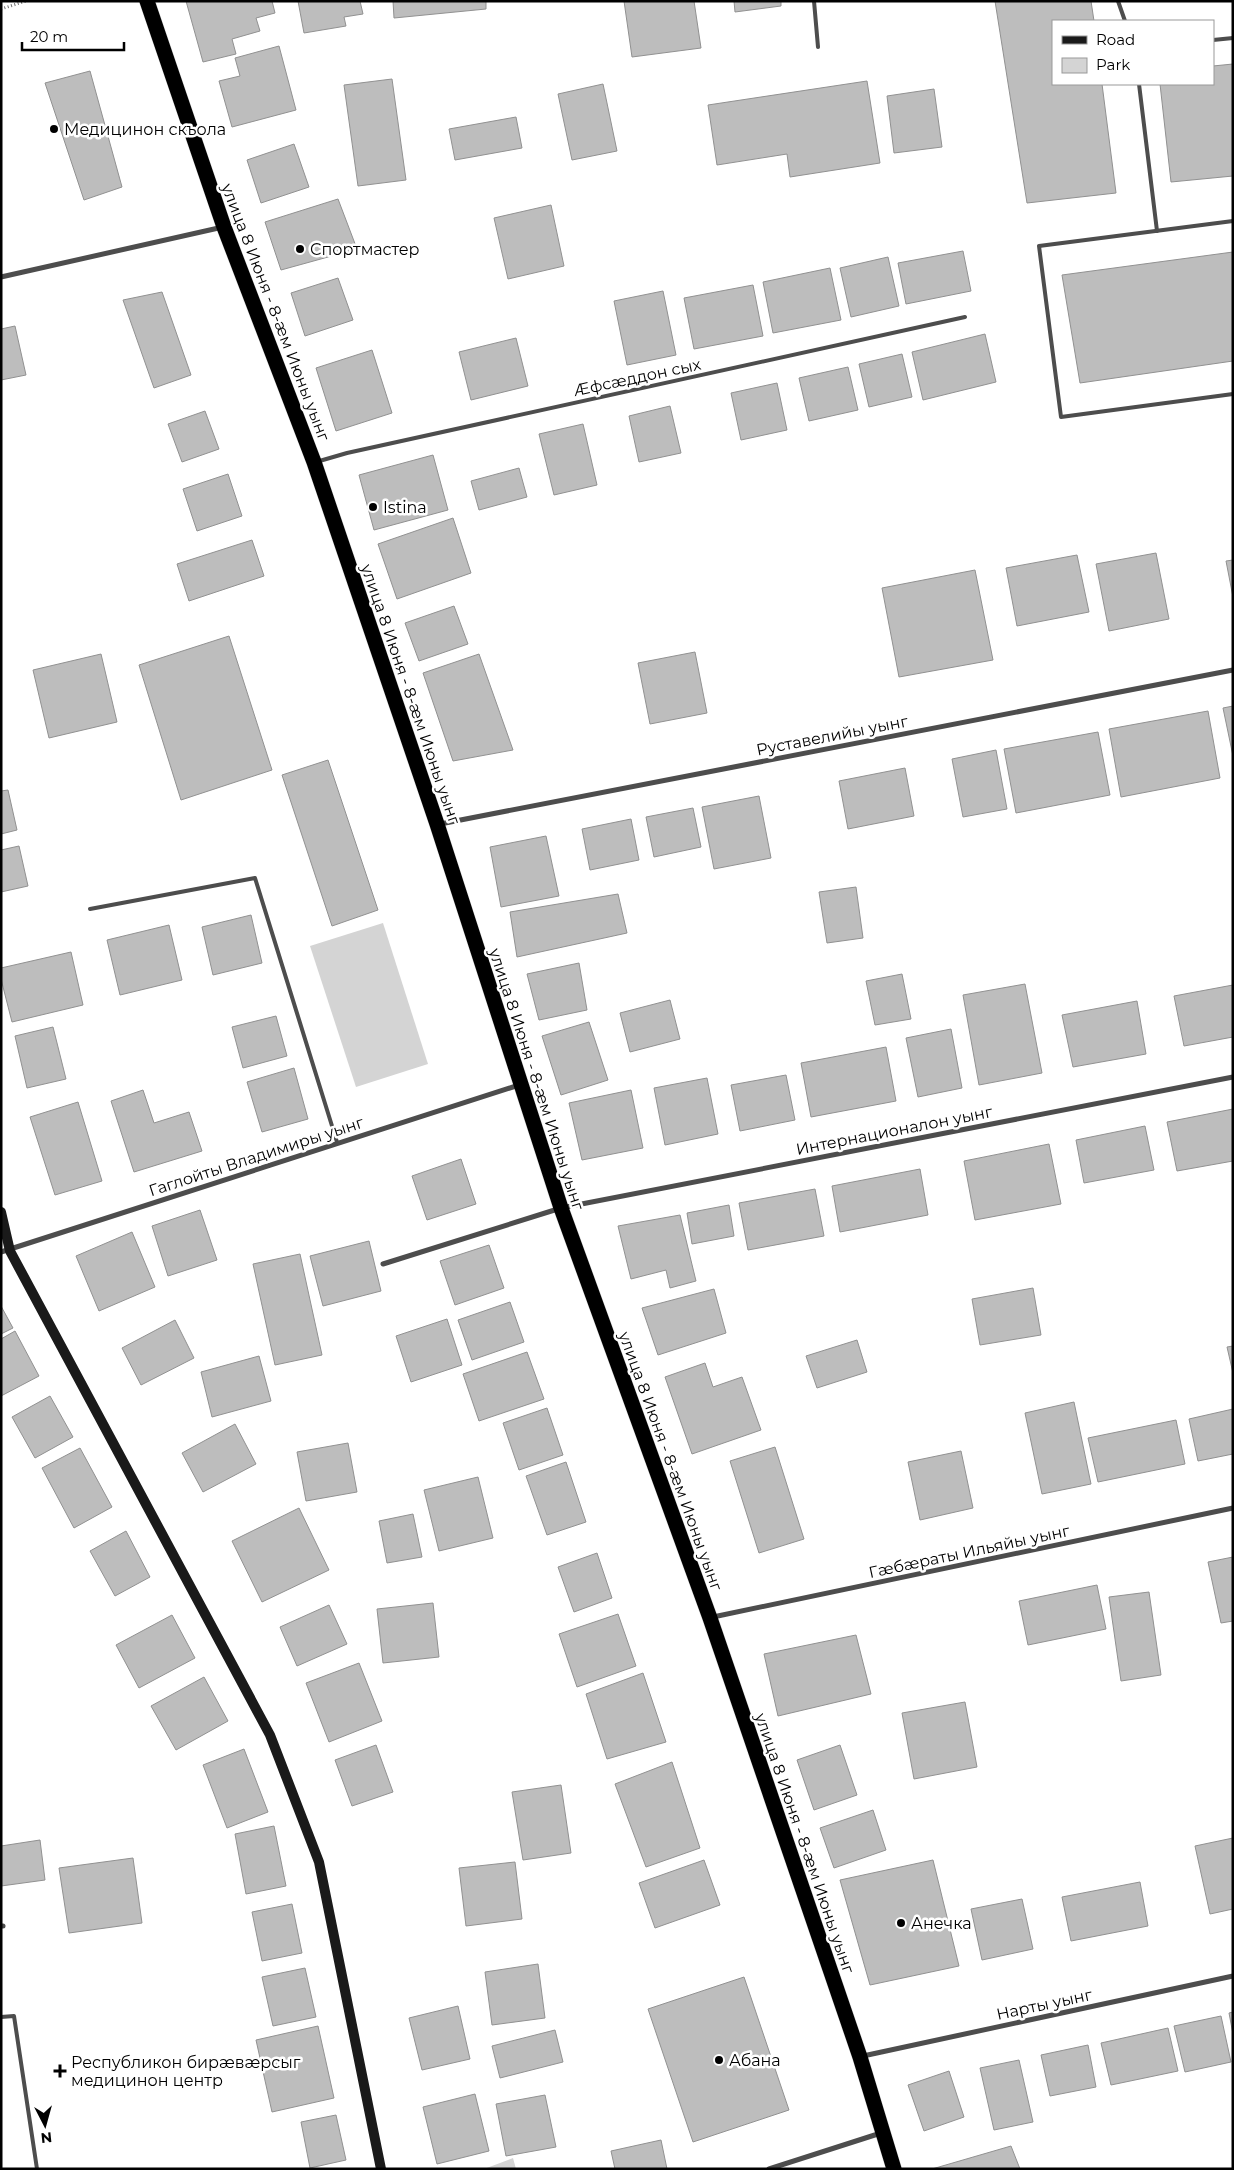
<svg xmlns="http://www.w3.org/2000/svg" width="1234" height="2170" viewBox="0 0 1234 2170" font-family="Montserrat,sans-serif">
<rect width="100%" height="100%" fill="#fff"/>
<g fill="#d4d4d4">
<path d="M383,923l45,141 -72,23 -46,-141z"/>
<path d="M513,2158l3,11h-32z"/>
</g>
<g fill="#bdbdbd" stroke="#919191">
<path d="M186,1h86l3,12 -19,5 4,13 -28,8 4,15 -33,8z"/>
<path d="M298,1h62l3,13 -19,3 2,9 -42,7z"/>
<path d="M393,1h93v8l-92,9z"/>
<path d="M624,1h70l7,47 -69,9z"/>
<path d="M734,1h47v5l-46,6z"/>
<path d="M995,1h96l3,20h-41v63h49l14,109 -89,10z"/>
<path d="M279,46l17,64 -64,17 -13,-46 21,-5 -5,-18z"/>
<path d="M1233,64v112l-62,6 -11,-98h53v-18z"/>
<path d="M90,71l32,116 -38,13 -39,-117z"/>
<path d="M392,79l14,101 -48,6 -14,-101z"/>
<path d="M867,81l13,82 -90,14 -3,-23 -70,11 -9,-60z"/>
<path d="M603,84l14,67 -45,9 -14,-66z"/>
<path d="M934,89l8,58 -48,6 -7,-57z"/>
<path d="M516,117l6,31 -67,12 -6,-31z"/>
<path d="M294,144l15,43 -48,16 -14,-43z"/>
<path d="M338,199l19,50 -76,21 -16,-48z"/>
<path d="M551,205l13,61 -56,13 -14,-61z"/>
<path d="M963,251l8,40 -65,13 -8,-41z"/>
<path d="M1233,252v109l-153,22 -18,-108z"/>
<path d="M888,257l11,49 -48,11 -11,-49z"/>
<path d="M830,268l11,52 -68,13 -10,-51z"/>
<path d="M338,278l15,42 -48,16 -14,-43z"/>
<path d="M753,285l10,51 -69,13 -10,-51z"/>
<path d="M663,291l13,64 -49,10 -13,-64z"/>
<path d="M162,292l29,83 -37,13 -31,-88z"/>
<path d="M15,326l11,49 -25,5v-51z"/>
<path d="M985,334l11,48 -73,18 -11,-48z"/>
<path d="M516,338l12,48 -57,14 -12,-48z"/>
<path d="M372,350l20,63 -56,18 -20,-63z"/>
<path d="M902,354l10,43 -43,10 -10,-43z"/>
<path d="M848,367l10,43 -49,11 -10,-43z"/>
<path d="M777,383l10,47 -46,10 -10,-47z"/>
<path d="M670,406l11,47 -42,9 -10,-46z"/>
<path d="M205,411l14,38 -37,13 -14,-38z"/>
<path d="M583,424l14,61 -43,10 -15,-61z"/>
<path d="M433,455l15,55 -74,20 -15,-55z"/>
<path d="M519,468l8,29 -48,13 -8,-29z"/>
<path d="M228,474l14,42 -45,15 -14,-42z"/>
<path d="M453,518l18,55 -74,26 -19,-55z"/>
<path d="M252,540l12,36 -75,25 -12,-37z"/>
<path d="M1156,553l13,66 -60,12 -13,-67z"/>
<path d="M1077,555l12,57 -72,14 -11,-58z"/>
<path d="M1233,560v37l-7,-36z"/>
<path d="M975,570l18,90 -94,17 -17,-89z"/>
<path d="M454,606l14,38 -49,17 -14,-38z"/>
<path d="M229,636l43,134 -91,30 -42,-135z"/>
<path d="M695,652l12,61 -57,11 -12,-61z"/>
<path d="M101,654l16,68 -68,16 -16,-68z"/>
<path d="M479,654l34,96 -60,11 -30,-88z"/>
<path d="M1233,706v50l-10,-48z"/>
<path d="M1208,711l12,67 -99,19 -12,-68z"/>
<path d="M1098,732l12,63 -94,18 -12,-64z"/>
<path d="M996,750l11,59 -44,8 -11,-58z"/>
<path d="M328,760l50,150 -46,16 -50,-151z"/>
<path d="M905,768l9,48 -66,13 -9,-48z"/>
<path d="M8,790l9,40 -16,4v-43z"/>
<path d="M759,796l12,62 -57,11 -12,-62z"/>
<path d="M693,808l8,39 -47,10 -8,-40z"/>
<path d="M631,819l8,41 -49,10 -8,-41z"/>
<path d="M546,836l13,60 -58,11 -11,-60z"/>
<path d="M19,846l9,40 -27,6v-42z"/>
<path d="M856,887l7,51 -36,5 -8,-51z"/>
<path d="M618,894l9,39 -110,24 -7,-45z"/>
<path d="M251,915l11,48 -49,12 -11,-48z"/>
<path d="M169,925l13,55 -62,15 -13,-55z"/>
<path d="M71,952l12,53 -71,17 -11,-43v-11z"/>
<path d="M579,963l8,47 -48,10 -12,-46z"/>
<path d="M902,974l9,45 -36,6 -9,-44z"/>
<path d="M1025,984l17,89 -63,12 -16,-90z"/>
<path d="M1233,985v52l-49,9 -10,-50z"/>
<path d="M670,1000l10,39 -50,13 -10,-39z"/>
<path d="M1137,1001l9,53 -73,13 -11,-52z"/>
<path d="M276,1016l11,40 -44,12 -11,-41z"/>
<path d="M589,1022l19,58 -47,15 -19,-59z"/>
<path d="M53,1027l13,52 -39,9 -12,-52z"/>
<path d="M951,1029l11,59 -44,9 -12,-59z"/>
<path d="M886,1047l10,54 -85,16 -10,-54z"/>
<path d="M294,1068l14,51 -46,13 -15,-50z"/>
<path d="M786,1075l9,45 -55,11 -9,-46z"/>
<path d="M707,1078l11,56 -53,11 -11,-57z"/>
<path d="M143,1090l11,33 35,-11 13,39 -68,21 -23,-71z"/>
<path d="M631,1090l12,58 -61,12 -13,-57z"/>
<path d="M78,1102l24,79 -47,14 -25,-78z"/>
<path d="M1233,1109v52l-56,10 -10,-49z"/>
<path d="M1145,1126l9,44 -70,13 -8,-43z"/>
<path d="M1049,1144l12,60 -86,16 -11,-59z"/>
<path d="M461,1159l15,45 -49,16 -15,-44z"/>
<path d="M920,1169l8,46 -88,17 -8,-46z"/>
<path d="M815,1189l9,47 -76,14 -9,-47z"/>
<path d="M729,1205l5,31 -42,8 -5,-31z"/>
<path d="M200,1210l17,50 -49,16 -16,-50z"/>
<path d="M680,1215l16,66 -26,7 -4,-18 -35,9 -13,-53z"/>
<path d="M132,1232l23,55 -56,24 -23,-55z"/>
<path d="M369,1241l12,50 -58,15 -13,-50z"/>
<path d="M489,1245l15,43 -49,17 -15,-44z"/>
<path d="M300,1254l22,101 -47,10 -22,-101z"/>
<path d="M1033,1288l8,47 -61,10 -8,-46z"/>
<path d="M714,1289l12,44 -68,22 -16,-47z"/>
<path d="M510,1302l14,40 -52,18 -14,-40z"/>
<path d="M1,1306l12,22 -12,6z"/>
<path d="M447,1319l15,46 -51,17 -15,-46z"/>
<path d="M175,1320l19,38 -53,27 -19,-37z"/>
<path d="M15,1331l24,45 -38,20v-57z"/>
<path d="M857,1340l10,32 -50,16 -11,-32z"/>
<path d="M1233,1346v27l-6,-26z"/>
<path d="M527,1352l17,47 -65,22 -16,-47z"/>
<path d="M259,1356l12,45 -59,16 -11,-45z"/>
<path d="M705,1363l8,24 29,-10 19,53 -69,24 -27,-77z"/>
<path d="M50,1396l23,41 -38,21 -23,-41z"/>
<path d="M1074,1402l17,82 -49,10 -17,-81z"/>
<path d="M547,1408l16,47 -44,15 -16,-47z"/>
<path d="M1233,1409v45l-35,7 -9,-42z"/>
<path d="M1176,1420l9,44 -87,18 -10,-44z"/>
<path d="M235,1424l21,40 -53,28 -21,-39z"/>
<path d="M348,1443l9,49 -51,9 -9,-49z"/>
<path d="M775,1447l29,92 -45,14 -29,-92z"/>
<path d="M80,1448l32,59 -38,21 -32,-60z"/>
<path d="M961,1451l12,57 -53,12 -12,-58z"/>
<path d="M566,1462l20,60 -39,13 -21,-59z"/>
<path d="M478,1477l15,61 -54,13 -15,-61z"/>
<path d="M299,1508l30,62 -67,32 -30,-61z"/>
<path d="M413,1514l9,43 -35,6 -8,-42z"/>
<path d="M126,1531l24,46 -35,19 -25,-45z"/>
<path d="M597,1553l15,45 -38,14 -16,-45z"/>
<path d="M1233,1557v64l-12,2 -13,-61z"/>
<path d="M1097,1585l9,44 -78,16 -9,-44z"/>
<path d="M1149,1592l12,83 -40,6 -12,-84z"/>
<path d="M433,1603l6,54 -56,6 -6,-54z"/>
<path d="M329,1605l18,39 -50,22 -17,-39z"/>
<path d="M618,1614l18,52 -59,21 -18,-53z"/>
<path d="M172,1615l23,43 -56,30 -23,-43z"/>
<path d="M856,1635l15,59 -93,22 -14,-62z"/>
<path d="M359,1663l23,58 -53,21 -23,-59z"/>
<path d="M643,1673l23,69 -59,17 -21,-65z"/>
<path d="M204,1677l24,44 -52,29 -25,-44z"/>
<path d="M965,1702l12,65 -63,12 -12,-66z"/>
<path d="M376,1745l17,47 -41,14 -17,-46z"/>
<path d="M840,1745l17,50 -43,15 -17,-50z"/>
<path d="M244,1749l24,63 -41,16 -24,-63z"/>
<path d="M672,1762l28,86 -54,19 -31,-83z"/>
<path d="M561,1785l10,68 -48,7 -11,-68z"/>
<path d="M873,1810l13,40 -52,18 -14,-40z"/>
<path d="M274,1826l12,60 -40,8 -11,-60z"/>
<path d="M1233,1838v71l-23,5 -15,-68z"/>
<path d="M40,1840l5,40 -44,6v-40z"/>
<path d="M133,1858l9,65 -73,10 -10,-65z"/>
<path d="M704,1860l16,45 -65,23 -16,-45z"/>
<path d="M933,1860l26,106 -89,19 -30,-105z"/>
<path d="M515,1862l7,57 -56,7 -7,-58z"/>
<path d="M1140,1882l8,44 -77,15 -9,-44z"/>
<path d="M1022,1899l11,50 -51,11 -11,-51z"/>
<path d="M292,1904l10,49 -40,8 -10,-49z"/>
<path d="M538,1964l7,54 -53,7 -7,-53z"/>
<path d="M305,1968l11,49 -43,9 -11,-49z"/>
<path d="M744,1977l45,133 -96,32 -45,-133z"/>
<path d="M458,2006l12,53 -48,11 -13,-52z"/>
<path d="M1233,2012v22l-4,-21z"/>
<path d="M1221,2016l10,46 -46,10 -11,-46z"/>
<path d="M318,2026l16,72 -62,14 -16,-72z"/>
<path d="M1168,2028l10,43 -67,14 -10,-42z"/>
<path d="M555,2030l8,32 -63,16 -8,-32z"/>
<path d="M1088,2045l8,42 -46,9 -9,-41z"/>
<path d="M1019,2060l14,62 -39,8 -14,-62z"/>
<path d="M949,2071l15,46 -40,14 -16,-46z"/>
<path d="M475,2094l14,57 -52,13 -14,-57z"/>
<path d="M545,2095l11,52 -50,9 -10,-52z"/>
<path d="M336,2115l10,45 -36,8 -9,-46z"/>
<path d="M661,2140l6,29h-52l-4,-18z"/>
<path d="M1011,2146l9,23h-88z"/>
</g>
<g fill="none" stroke-linecap="round" stroke-linejoin="round">
<defs>
<path id="highway" d="M147,1l77,226 90,235 123,362 124,384 149,410 150,439 34,112"/>
</defs>
<use href="#highway" stroke="#dbdbdb" stroke-width="16"/>
<path stroke="#6f6f6f" stroke-width="3" stroke-dasharray="1 2.5" stroke-linecap="butt" d="M1,9l25,-8"/>
<g stroke="#4d4d4d" stroke-width="4">
<path d="M814,1l4,46"/>
<path d="M1118,1l7,20"/>
<path d="M1213,40l20,-2"/>
<path d="M1139,84l18,147"/>
<path d="M1233,221l-194,25 22,171 172,-23"/>
<path d="M316,462l31,-9 618,-136"/>
<path d="M90,909l165,-31 82,264"/>
<path d="M1,2017l13,-1 23,153"/>
</g>
<g stroke="#4d4d4d" stroke-width="5">
<path d="M1,277l222,-50"/>
<path d="M440,824l793,-154"/>
<path d="M1,1252l518,-167"/>
<path d="M383,1264l178,-56 672,-131"/>
<path d="M713,1617l520,-109"/>
<path d="M1,1926h2"/>
<path d="M863,2056l370,-80"/>
<path d="M769,2169l112,-36"/>
</g>
<path stroke="#1a1a1a" stroke-width="10" d="M1,1212l9,39 260,484 49,127 62,307"/>
<use href="#highway" stroke="#000" stroke-width="15"/>
</g>
<g fill="#000" stroke="#fff" stroke-width="2">
<circle cx="54" cy="129" r="5"/>
<circle cx="300" cy="249" r="5"/>
<circle cx="373" cy="507" r="5"/>
<circle cx="901" cy="1923" r="5"/>
<circle cx="719" cy="2060" r="5"/>
<path d="M57.5 2063.5h5v5h5v5h-5v5h-5v-5h-5v-5h5z"/>
</g>
<g text-anchor="middle" stroke-width="5" stroke-linejoin="round" paint-order="stroke">
<g font-size="16" fill="#000" stroke="#fff" text-anchor="start">
<text x="64" y="135">Медицинон скъола</text>
<text x="310" y="255">Спортмастер</text>
<text x="383" y="513">Istina</text>
<text x="911" y="1929">Анечка</text>
<text x="729" y="2066">Абана</text>
<text x="71" y="2068">Республикон бирæвæрсыг<tspan x="71" dy="18">медицинон центр</tspan></text>
</g>
<g font-size="16" fill="#000" stroke="#fff">
<text transform="translate(276 312) rotate(69)" y="6">улица 8 Июня - 8-ӕм Июны уынг</text>
<text transform="translate(637 377) rotate(-12)" y="6">Æфсæддон сых</text>
<text transform="translate(411 694) rotate(71)" y="6">улица 8 Июня - 8-ӕм Июны уынг</text>
<text transform="translate(832 735) rotate(-11)" y="6">Руставелийы уынг</text>
<text transform="translate(537 1079) rotate(72)" y="6">улица 8 Июня - 8-ӕм Июны уынг</text>
<text transform="translate(894 1130) rotate(-11)" y="6">Интернационалон уынг</text>
<text transform="translate(256 1156) rotate(-18)" y="6">Гаглойты Владимиры уынг</text>
<text transform="translate(671 1461) rotate(70)" y="6">улица 8 Июня - 8-ӕм Июны уынг</text>
<text transform="translate(969 1551) rotate(-12)" y="6">Гæбæраты Ильяйы уынг</text>
<text transform="translate(805 1843) rotate(71)" y="6">улица 8 Июня - 8-ӕм Июны уынг</text>
<text transform="translate(1044 2004) rotate(-12)" y="6">Нарты уынг</text>
</g>
</g>
<rect width="1234" height="2170" fill="none" stroke="#000000" stroke-width="5"/>
<rect x="1052" y="20" width="162" height="65" fill="#ffffff" stroke="#999999"/>
<rect x="1062" y="36" width="25" height="8" fill="#1a1a1a" stroke="#999999"/>
<text x="1096" y="45" font-size="15" fill="#000000">Road</text>
<rect x="1062" y="58" width="25" height="15" fill="#d4d4d4" stroke="#999999"/>
<text x="1096" y="70" font-size="15" fill="#000000">Park</text>
<g transform="translate(45 2125) rotate(174)" stroke="#ffffff" stroke-width="4" paint-order="stroke">
<path d="M0-4L9 19L0 12L-9 19Z" fill="#000000"/>
<text y="-8" font-size="14" font-weight="bold" text-anchor="middle" fill="#000000">N</text>
</g>
<path d="M22 42v8h102v-8" fill="none" stroke="#000000" stroke-width="2.5"/>
<text x="30" y="42" font-size="15" fill="#000000" stroke="#ffffff" stroke-width="4" paint-order="stroke">20 m</text>
</svg>
